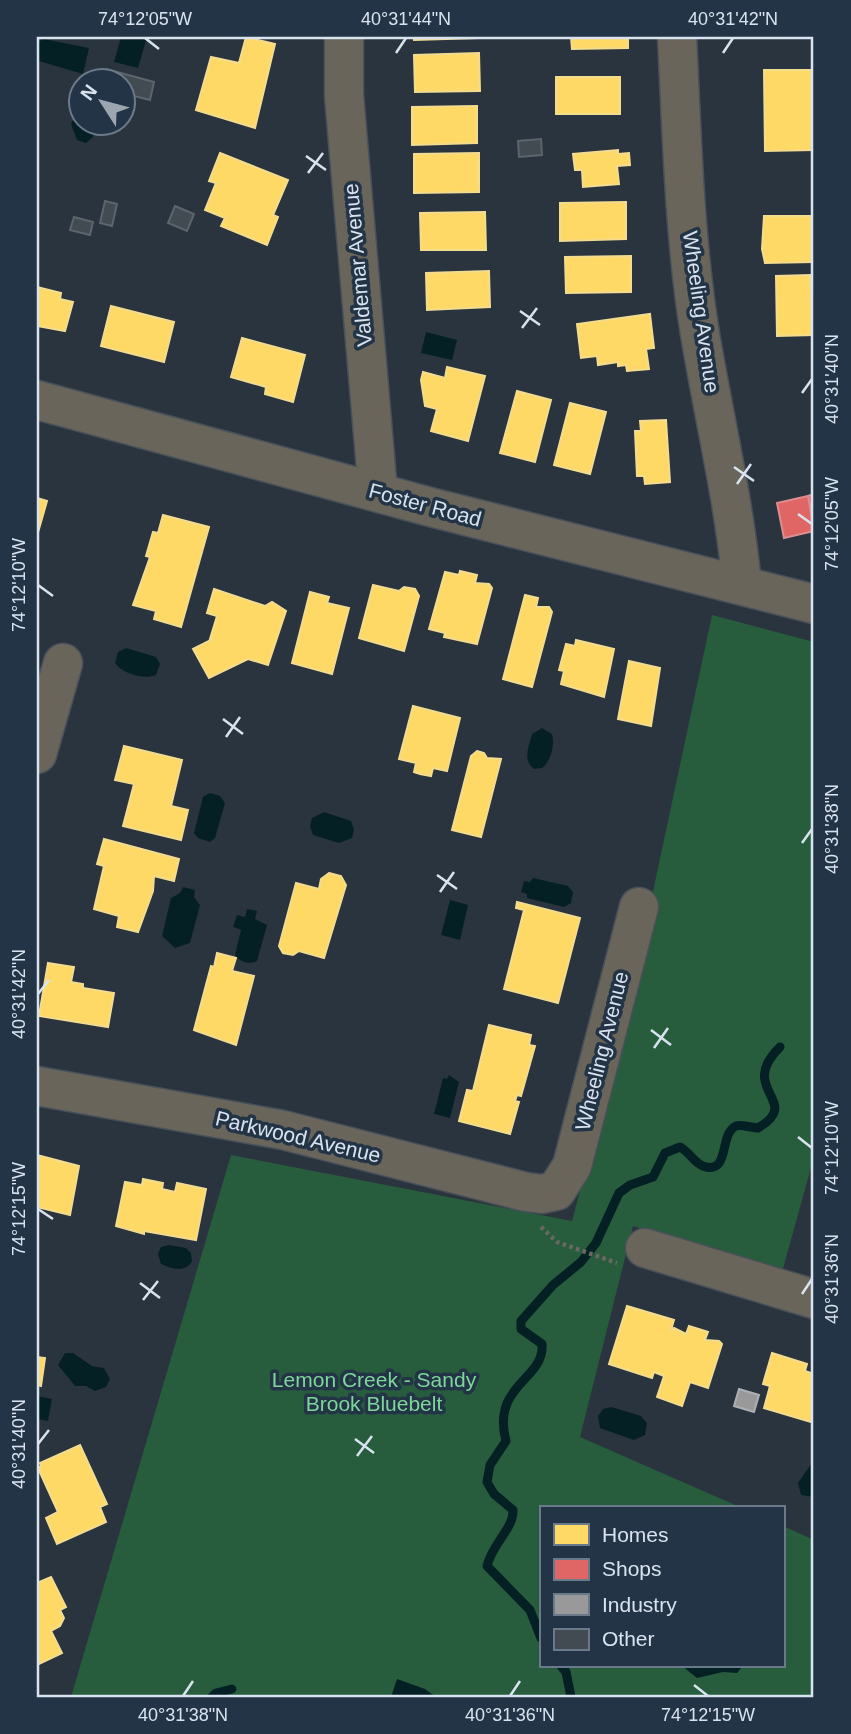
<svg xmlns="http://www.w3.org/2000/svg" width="851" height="1734" viewBox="0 0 851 1734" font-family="Arial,sans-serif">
<rect width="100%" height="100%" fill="#2a343e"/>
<path fill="#275d3d" d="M712,615l102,27v515l-32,115 -149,-46 -53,211 162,71h-201v158h242v-140l31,14v157h-743l160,-542 341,66 54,-203z"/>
<g fill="#052025">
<path d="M121,37h26l-9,31 -24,-6z"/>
<path d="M44,39l45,9 -6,26 -44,-13 -2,-19z"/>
<path d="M80,107v15l14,1 -1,14 -7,6 -9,-3 -6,-16z"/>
<path d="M426,332l31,8 -5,20 -31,-7z"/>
<path d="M126,648l30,9 4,7 -4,11c-12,5 -33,-1 -41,-12l3,-11z"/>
<path d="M542,728l10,6c3,10 -1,28 -10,34l-8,1c-12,-9 -5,-22 -2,-35z"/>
<path d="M210,793l10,3 5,7 -10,35 -5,4 -12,-4 -4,-5 9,-36z"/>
<path d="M324,812l27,9 3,9 -2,8 -13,5 -26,-8 -3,-9 2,-8z"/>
<path d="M533,878l35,8 5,6 -2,11 -7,4 -37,-9v-4l-6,-2 3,-11 6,1z"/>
<path d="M183,887l12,3 -1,7 6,8 -10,38 -15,5 -13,-12 9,-38 9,-5z"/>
<path d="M450,900l18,5 -8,35 -19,-5z"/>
<path d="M247,909l10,2 -2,8 12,6 -10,36c-8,4 -17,1 -22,-6l6,-25 -8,-3 4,-12 8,2z"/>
<path d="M449,1075l10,7 -9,36 -16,-4 9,-36 4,1z"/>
<path d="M169,1245l17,3 5,5 1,8c-6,12 -20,8 -31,3l-3,-10 3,-7z"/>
<path d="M65,1353h8l19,13 12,2 6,11 -4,8 -11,4 -9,-5h-11l-17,-21z"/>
<path d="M37,1396l15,3 -4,22 -11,-2z"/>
<path d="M611,1407l30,9 6,7 -2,12 -11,5 -34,-12 -2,-12 5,-7z"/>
<path d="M814,1460v37l-13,-2 -3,-12z"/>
<path d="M682,1666h61l-6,7 -14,-1 -26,6z"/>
<path d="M397,1679l28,10 11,8h-45z"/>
</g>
<g fill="#ffd966" stroke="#f3dc8f" stroke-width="2">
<path d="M246,37l29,7 -20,84 -59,-18 15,-53 28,6z"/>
<path d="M414,37h65v1l-65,2z"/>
<path d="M571,37h57v11l-56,1z"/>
<path d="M479,53l1,38 -65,1 -1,-37z"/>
<path d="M764,70h50v80l-49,1z"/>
<rect x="556" y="77" width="64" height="37"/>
<path d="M477,106v37l-65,2v-38z"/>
<path d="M618,150v4l11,-1 1,12 -13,1 2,18 -36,3 -1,-17h-7l-2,-16z"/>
<path d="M220,153l68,27 -15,35 5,2 -11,28 -46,-19 4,-8 -20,-8 11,-27 -7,-2z"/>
<path d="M479,153v39l-65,1v-39z"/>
<path d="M626,202v37l-66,2v-38z"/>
<path d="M485,212l1,38h-65l-1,-37z"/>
<path d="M764,216h50v46l-49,1 -3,-14z"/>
<path d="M631,256v36l-65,1 -1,-36z"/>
<path d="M489,271l1,36 -63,3 -1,-37z"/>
<path d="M810,275l4,60 -37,1 -1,-60z"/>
<path d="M37,287l24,6 -1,6 13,3 -8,29 -28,-5z"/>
<path d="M111,306l63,16 -10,40 -63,-16z"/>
<path d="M650,314l4,34 -8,1 3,20 -22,2 -1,-6 -8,1v-4l-20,3 -1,-9 -16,2 -4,-34z"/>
<path d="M242,338l63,17 -12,47 -28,-8 1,-7 -35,-10z"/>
<path d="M447,367l38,9 -17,65 -37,-10 6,-22 -12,-3 -4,-26 2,-8 22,6z"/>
<path d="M517,391l34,9 -16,62 -35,-9z"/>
<path d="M570,403l36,9 -16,62 -36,-9z"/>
<path d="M666,420l4,62 -25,2 -1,-8h-7l-2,-45h6l-1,-10z"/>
<path d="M37,498l10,3 -10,35z"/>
<path d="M163,515l46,12 -28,100 -27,-8 2,-8 -23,-6 17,-48 -4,-1 7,-24 5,1z"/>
<path d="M460,571l17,4 -2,8 14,1 3,4 -15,56 -33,-7 1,-4 -16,-4 16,-57 14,3z"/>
<path d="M373,585l26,6 5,-4 11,2 4,7 -15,55 -45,-13z"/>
<path d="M214,589l51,17 7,-4 14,9 -18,54 -20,-6 -39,19 -16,-29 20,-10h-3l7,-23 -10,-3z"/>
<path d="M310,592l19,5 -2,6 22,5 -17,66 -40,-11z"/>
<path d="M525,595l13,3 -2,9h13l3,5 -20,75 -29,-8z"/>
<path d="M576,640l38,9 -10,48 -43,-13 3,-13 -5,-1 7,-26 9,2z"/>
<path d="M629,661l31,7 -9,58 -33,-7z"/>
<path d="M413,706l47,12 -13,53 -14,-3 -2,8 -11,-2 -6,-2 2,-9 -17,-4z"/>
<path d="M124,746l58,14 -11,46 17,4 -7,30 -58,-14 11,-42 -19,-4z"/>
<path d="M477,751l7,2 3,5 14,1 -20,78 -29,-7 19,-74z"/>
<path d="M104,839l75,20 -5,22 -20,-5 -1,15 -15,41 -21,-5 2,-11 -25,-7 10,-43 -7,-2z"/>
<path d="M329,873l12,3 5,9 -22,73 -25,-7 -6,4 -10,-2 -4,-7 17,-63 23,6 2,-10z"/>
<path d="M517,902l63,16 -22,85 -54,-14 20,-79 -8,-2z"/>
<path d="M217,953l19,5 -4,13 22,5 -18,69 -42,-15 17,-64 3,1z"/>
<path d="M48,963l26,4 -3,15 12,2v4l31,5 -6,34 -69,-11z"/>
<path d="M489,1025l42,10 -2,10 6,1 -14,50 -4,-1 -2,6 4,1 -9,32 -51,-13 8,-31 6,1z"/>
<path d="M37,1155l42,11 -9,49 -33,-8z"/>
<path d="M143,1179l20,4 -1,6 13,3 2,-9 29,6 -10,51 -52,-9v3l-28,-8 9,-44 17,3z"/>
<path d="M627,1306l47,14 -3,10 3,-2 12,6 3,-8 19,6 -3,8 14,1 3,3 -14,44 -18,-6 -8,24 -25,-9 7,-21 -10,-4 -2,6 -43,-14z"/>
<path d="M772,1353l35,11 -2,7 9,3v49l-50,-15 6,-22 -7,-2z"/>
<path d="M37,1357l8,1 -4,28 -4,-1z"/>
<path d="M80,1445l27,59 -7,3 6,15 -49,22 -11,-26 12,-6 -20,-44 3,-2 -1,-3z"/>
<path d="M51,1577l15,30 -6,3 4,8 -4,8 -9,5 11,22 -25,12v-82z"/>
</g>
<g fill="#e06666" stroke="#de8c8f" stroke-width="2">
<path d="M814,494v29l-6,-27z"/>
<path d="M808,496l6,35 -30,7 -7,-35z"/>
</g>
<path fill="#999" stroke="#acafb3" stroke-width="2" d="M739,1389l20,6 -5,17 -20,-6z"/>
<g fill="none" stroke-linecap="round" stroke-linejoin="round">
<g stroke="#052025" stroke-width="9">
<path d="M541,1638l-11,-28 -43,-44c5,-22 27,-38 26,-56l-19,-16 -7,-12 3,-17 16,-24c-15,-57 39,-61 36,-97l-21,-15v-8l32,-36 28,-23 15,-19 23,-50 11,-8 23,-8 12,-24 15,-6c10,5 15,18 26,20 24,5 13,-33 30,-41 5,-2 16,2 22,2 46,-27 -22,-38 22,-81"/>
<path d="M561,1666l5,6 5,25"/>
<path d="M212,1697l4,-4 16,-4"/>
</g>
</g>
<g fill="#424a52" stroke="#5c646d" stroke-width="2">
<path d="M106,69l48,13 -4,18 -28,-7v-13h-20z"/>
<path d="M541,139l1,16 -23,2 -1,-16z"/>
<path d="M105,201l12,3 -5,22 -12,-3z"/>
<path d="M175,206l19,8 -7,17 -19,-8z"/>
<path d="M74,217l19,5 -3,13 -20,-5z"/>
</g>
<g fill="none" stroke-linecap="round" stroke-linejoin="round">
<defs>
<g id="minor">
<path d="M344,37v58l34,397"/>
<path d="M677,37c5,98 7,199 23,297 14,84 34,166 42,251"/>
<path d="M37,400l397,108 380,96"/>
<path d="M37,754l26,-91"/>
<path d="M37,1086l246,44 243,62 16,2 14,-3 16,-25 67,-259"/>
<path d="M645,1248l169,51"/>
</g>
</defs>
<use href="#minor" stroke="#485059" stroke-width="41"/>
<path stroke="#696863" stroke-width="4.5" stroke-dasharray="3.5 3.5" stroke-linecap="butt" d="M541,1227l16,15 60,21"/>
<use href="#minor" stroke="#69655a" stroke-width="38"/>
</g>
<path fill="none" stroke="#d8e3ef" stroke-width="2.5" d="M145,38l14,11M396,53l10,-15M723,53l10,-15M306,156l20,14M308,173l15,-20M520,311l20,14M522,328l15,-20M802,393l10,-14M734,467l20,14M737,484l14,-20M798,514l14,10M38,585l15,11M223,719l20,15M226,737l14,-20M802,843l10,-14M437,875l20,14M440,892l14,-20M38,994l11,-14M651,1030l20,15M654,1048l14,-20M798,1137l14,11M38,1209l15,10M140,1283l20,15M802,1294l10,-15M143,1300l15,-19M355,1439l19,14M38,1444l11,-14M357,1456l15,-20M694,1685l14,11M183,1696l10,-15M510,1696l10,-15"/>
<g text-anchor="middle" stroke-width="7" stroke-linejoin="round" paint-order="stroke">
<g font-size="21" fill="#d8e3ef" stroke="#223446">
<text transform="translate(358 265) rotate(-95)" y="7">Valdemar Avenue</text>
<text transform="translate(701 312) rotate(82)" y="7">Wheeling Avenue</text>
<text transform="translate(425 505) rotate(15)" y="7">Foster Road</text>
<text transform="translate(602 1051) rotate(-76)" y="7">Wheeling Avenue</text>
<text transform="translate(298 1137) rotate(13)" y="7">Parkwood Avenue</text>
</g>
<g font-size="21" fill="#7ed69a" stroke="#223446">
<text x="374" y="1387">Lemon Creek - Sandy<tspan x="374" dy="24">Brook Bluebelt</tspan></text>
</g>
</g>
<rect width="851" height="1734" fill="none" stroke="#223446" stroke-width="77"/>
<rect x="540" y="1506" width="245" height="161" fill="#223446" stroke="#6b7a8a" stroke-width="2"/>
<rect x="554" y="1524" width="35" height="21" fill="#ffd966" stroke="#6b7a8a" stroke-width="2"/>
<text x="602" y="1542" font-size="21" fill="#d8e3ef">Homes</text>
<rect x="554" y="1559" width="35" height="21" fill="#e06666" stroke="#6b7a8a" stroke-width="2"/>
<text x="602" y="1576" font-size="21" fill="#d8e3ef">Shops</text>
<rect x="554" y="1594" width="35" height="21" fill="#999999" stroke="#6b7a8a" stroke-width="2"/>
<text x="602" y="1612" font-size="21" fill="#d8e3ef">Industry</text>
<rect x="554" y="1629" width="35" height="21" fill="#424a52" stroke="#6b7a8a" stroke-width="2"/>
<text x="602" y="1646" font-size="21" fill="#d8e3ef">Other</text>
<g transform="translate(102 102) rotate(306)"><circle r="33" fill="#223446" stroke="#6b7a8a" stroke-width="2"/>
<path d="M0-5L12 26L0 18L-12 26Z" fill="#9ba6b1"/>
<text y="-10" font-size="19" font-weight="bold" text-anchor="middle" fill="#d8e3ef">N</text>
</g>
<rect x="38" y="38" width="774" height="1658" fill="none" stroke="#d8e3ef" stroke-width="2.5"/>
<g font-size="18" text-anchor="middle" fill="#d8e3ef">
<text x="145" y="25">74°12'05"W</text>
<text x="406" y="25">40°31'44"N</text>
<text x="733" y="25">40°31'42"N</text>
<text transform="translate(832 379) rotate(-90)" y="6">40°31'40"N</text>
<text transform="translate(832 524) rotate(-90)" y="6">74°12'05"W</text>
<text transform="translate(19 585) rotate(-90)" y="6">74°12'10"W</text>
<text transform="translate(832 829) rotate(-90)" y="6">40°31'38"N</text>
<text transform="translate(19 994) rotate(-90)" y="6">40°31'42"N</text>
<text transform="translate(832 1148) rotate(-90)" y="6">74°12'10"W</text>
<text transform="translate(19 1209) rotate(-90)" y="6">74°12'15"W</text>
<text transform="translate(832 1279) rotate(-90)" y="6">40°31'36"N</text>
<text transform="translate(19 1444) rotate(-90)" y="6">40°31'40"N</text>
<text x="183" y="1721">40°31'38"N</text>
<text x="510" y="1721">40°31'36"N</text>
<text x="708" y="1721">74°12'15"W</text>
</g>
</svg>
